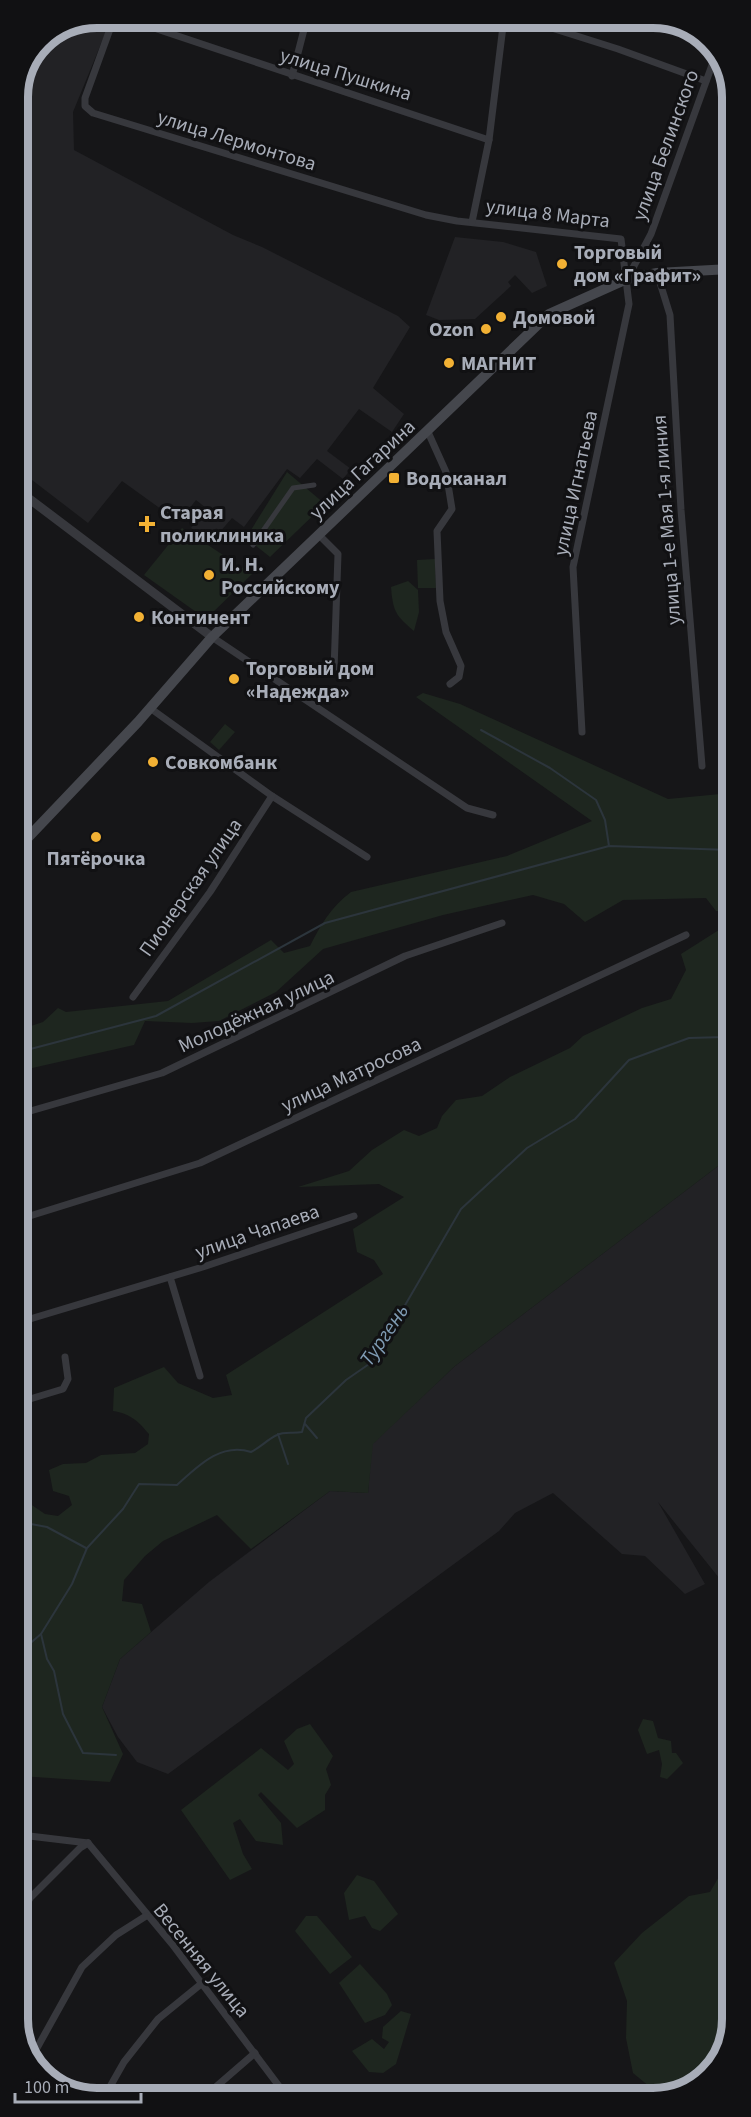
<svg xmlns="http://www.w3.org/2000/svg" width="751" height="2117" viewBox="0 0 751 2117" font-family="'Source Sans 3',sans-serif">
<rect width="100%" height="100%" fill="#161618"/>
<g fill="#222225">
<path d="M96,19l9,5v10l-32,78 1,38 159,85 29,12 136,69 12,11 -37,61 31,26 -12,18 -33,-23 -32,42 24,18 -8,10 -26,-20 -17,19 -13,-9 -43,58 -12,-9 -20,23 -21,-13 15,-20 -10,-8 -17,22 -57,-41 -34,42 -69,-53 -1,-377 24,-52z"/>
<path d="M455,237l48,5 33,10 11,34 -15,7 -17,-18 -7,7 3,4 -36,33 -36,1 -13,-5z"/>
<path d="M726,1160l6,8v426l-74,-92 47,82 -20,10 -40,-38 -23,-2 -69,-61 -38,20 -16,18 -331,243 -31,-12 -19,-25 -16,-30 18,-48 89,-77 121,-91 38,2 4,-49 83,-78z"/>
</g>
<g fill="#1e261f">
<path d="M287,472l38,32 -55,53 -24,-19z"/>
<path d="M182,528l70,46 -46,45 -62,-44z"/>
<path d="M435,559l1,29h-18l-1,-28z"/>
<path d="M408,581l10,9 1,22 -5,19c-19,-16 -21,-20 -23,-44z"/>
<path d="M423,693l37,11 208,95 63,-6v119l-15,-1 -10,-13 -83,2 -38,22 -21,-18 -31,-9 -90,20 -120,34 -47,43 -57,29 -27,2 -47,-2 -11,24 -115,26v-41l24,-8 15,-14 8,4 102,-11 103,-61 13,13 26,-7c11,-22 21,-39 41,-54l156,-36 85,-35 -176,-124z"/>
<path d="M225,724l10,8 -16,18 -9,-8z"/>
<path d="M722,928l9,19 1,196 -6,17 -271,206 -82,78 -5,49 -38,-2 -79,58 -34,-34 -54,26 -18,15 -21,24 -2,21 20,3 9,28 -31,27 -18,48 21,47 -13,28 -90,-6v-279l25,17 13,2 14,-11 -3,-9 -16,-5 -4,-21 14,-6 23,-1 15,-8 34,-2 13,-9 1,-10c-11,-13 -18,-20 -36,-23l1,-23 50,-21 14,16 35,15 19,-3 -6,-20 157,-101 -9,-14 -17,-8 -4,-23 51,-32 -25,-13 -81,3 51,-16 23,-21 32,-20 15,6 18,-8 5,-12 14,-16 26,-4 28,-19 60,-29 13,-12 59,-28 29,-9 15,-29 -5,-16z"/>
<path d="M643,1719l10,2 5,17 13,3 1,12h4l7,10 -16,16 -7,-2 2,-13 -3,-14 -12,4 -9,-24z"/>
<path d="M310,1724l23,32 -7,13 5,16 -6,10v15l-28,18 -36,-36 -3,3 23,28 2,22 -27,-4 -16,-22 -7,4 10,31 9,15 -22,11 -49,-70 80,-62 27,22 6,-6 -10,-23 13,-12z"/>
<path d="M733,1853v166l-16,48 -43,29h-13l-28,-23 -7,-35 1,-37 -13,-38 28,-30 47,-37 21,-4z"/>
<path d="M357,1875l17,6 24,33 -18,17 -8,-3 -7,-12 -16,4 -5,-27z"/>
<path d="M306,1916h11l35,41 -22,17 -35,-43z"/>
<path d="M360,1964l27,30 5,11 -7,10 -20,8 -26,-40z"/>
<path d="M401,2011l10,3 -15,50 -13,9 -14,-1 -17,-21 20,-12 12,10 5,-7 -7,-4 1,-11z"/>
</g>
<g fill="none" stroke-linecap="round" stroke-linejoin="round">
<g stroke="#2c353c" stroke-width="2">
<path d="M481,730l69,38 46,32 9,20 4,26"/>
<path d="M19,1052l137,-36 169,-93 284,-77 122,4"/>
<path d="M305,1424l12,14"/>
<path d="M278,1434l10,30"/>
<path d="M20,1522l27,5 39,21"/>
<path d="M41,1634l6,25 7,12 9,43 20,39 33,2"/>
<path d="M20,1652l21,-18 31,-50 15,-36 36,-39 16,-25 38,1c21,-19 44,-43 74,-33 10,-5 17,-13 26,-17 8,-4 16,-1 25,-3l4,-14 40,-38 26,-18 89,-153 66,-61 48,-29 54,-59 60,-22 35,-1 8,-6"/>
</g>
<path stroke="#37383d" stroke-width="5" d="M253,545l40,-57 21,-3"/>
<g stroke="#37383d" stroke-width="7">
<path d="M114,18l-29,80v8l8,7 333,102 31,6 164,18 8,65 -56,263 9,165"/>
<path d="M124,18l365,122"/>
<path d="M520,18l98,31 88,32"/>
<path d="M292,76l15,-58"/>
<path d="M472,222l17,-82 15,-122"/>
<path d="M657,273l13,42 11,195 21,256"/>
<path d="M627,279l24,-45 65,-180"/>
<path d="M428,432l18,40 6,37 -15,22 3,70 6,31 15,34 -2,11 -9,7"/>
<path d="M318,534l20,20 -4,116"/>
<path d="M212,637l255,171 26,7"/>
<path d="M150,708l122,88 95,61"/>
<path d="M133,997l77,-105 62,-96"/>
<path d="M20,1114l142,-41 243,-117 97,-33"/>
<path d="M20,1219l180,-56 486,-228"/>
<path d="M170,1277l30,99"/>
<path d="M20,1322l186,-56 148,-50"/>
<path d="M20,1402l43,-13 5,-10 -3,-22"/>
<path d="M21,1835l67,8"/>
<path d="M88,1843l84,101 116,154"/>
<path d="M21,1915l9,-17 50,-50 8,-5"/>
<path d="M32,2057l50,-90 34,-32 30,-19"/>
<path d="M203,2098l52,-45"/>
<path d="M103,2099l21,-37 34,-43 43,-35"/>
</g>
<path stroke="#37383d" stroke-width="9" d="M19,491l193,146"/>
<path stroke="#45474d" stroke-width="10" d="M19,847l119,-125 74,-85 337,-323 78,-35 30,-6 73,-4"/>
</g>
<g fill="#f2b134" stroke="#111113" stroke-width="2">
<circle cx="562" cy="264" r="6"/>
<circle cx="501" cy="317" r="6"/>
<circle cx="486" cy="329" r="6"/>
<circle cx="449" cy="363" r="6"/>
<rect x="388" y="472" width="12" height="12" rx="3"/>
<path d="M144 515h6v6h6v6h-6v6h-6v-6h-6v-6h6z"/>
<circle cx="209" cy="575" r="6"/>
<circle cx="139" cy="617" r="6"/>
<circle cx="234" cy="679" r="6"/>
<circle cx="153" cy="762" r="6"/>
<circle cx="96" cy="837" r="6"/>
</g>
<g text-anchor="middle" stroke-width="6" stroke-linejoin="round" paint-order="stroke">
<g font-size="20" fill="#a8adb8" stroke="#111113">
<text transform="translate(346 74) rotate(17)" y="7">улица Пушкина</text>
<text transform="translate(237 140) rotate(17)" y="7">улица Лермонтова</text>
<text transform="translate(665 145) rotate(-70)" y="7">улица Белинского</text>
<text transform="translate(548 213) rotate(7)" y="7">улица 8 Марта</text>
<text transform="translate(362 469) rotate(-43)" y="7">улица Гагарина</text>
<text transform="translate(575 483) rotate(-78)" y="7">улица Игнатьева</text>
<text transform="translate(666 520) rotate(-94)" y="7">улица 1-е Мая 1-я линия</text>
<text transform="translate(190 887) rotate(-55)" y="7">Пионерская улица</text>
<text transform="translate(256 1011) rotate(-25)" y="7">Молодёжная улица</text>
<text transform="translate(351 1074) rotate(-25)" y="7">улица Матросова</text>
<text transform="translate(257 1231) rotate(-19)" y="7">улица Чапаева</text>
<text transform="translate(202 1960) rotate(51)" y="7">Весенняя улица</text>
</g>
<g font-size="20" font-weight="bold" fill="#a8adb8" stroke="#111113" text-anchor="start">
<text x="574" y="259">Торговый<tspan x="574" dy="23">дом «Графит»</tspan></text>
<text x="513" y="324">Домовой</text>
<text x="474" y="336" text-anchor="end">Ozon</text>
<text x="461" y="370">МАГНИТ</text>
<text x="406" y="485">Водоканал</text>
<text x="160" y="519">Старая<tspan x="160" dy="23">поликлиника</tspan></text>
<text x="221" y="571">И. Н.<tspan x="221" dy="23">Российскому</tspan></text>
<text x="151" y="624">Континент</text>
<text x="246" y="675">Торговый дом<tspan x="246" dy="23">«Надежда»</tspan></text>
<text x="165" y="769">Совкомбанк</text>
<text x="96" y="865" text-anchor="middle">Пятёрочка</text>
</g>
<g font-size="21" font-style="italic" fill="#7f9bb3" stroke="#111113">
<text transform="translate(384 1335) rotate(-56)" y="7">Тургень</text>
</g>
</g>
<path d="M0 0H751V2117H0ZM97 28H653A69 69 0 0 1 722 97V2019A69 69 0 0 1 653 2088H97A69 69 0 0 1 28 2019V97A69 69 0 0 1 97 28Z" fill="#111113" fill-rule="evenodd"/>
<path fill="none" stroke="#a8adb8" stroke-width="8" d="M97 28H653A69 69 0 0 1 722 97V2019A69 69 0 0 1 653 2088H97A69 69 0 0 1 28 2019V97A69 69 0 0 1 97 28Z"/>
<path d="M15 2093v9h126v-9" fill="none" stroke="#a8adb8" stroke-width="3"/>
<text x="24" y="2093" font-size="18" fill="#a8adb8" stroke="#111113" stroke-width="4.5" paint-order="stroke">100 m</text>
</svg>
